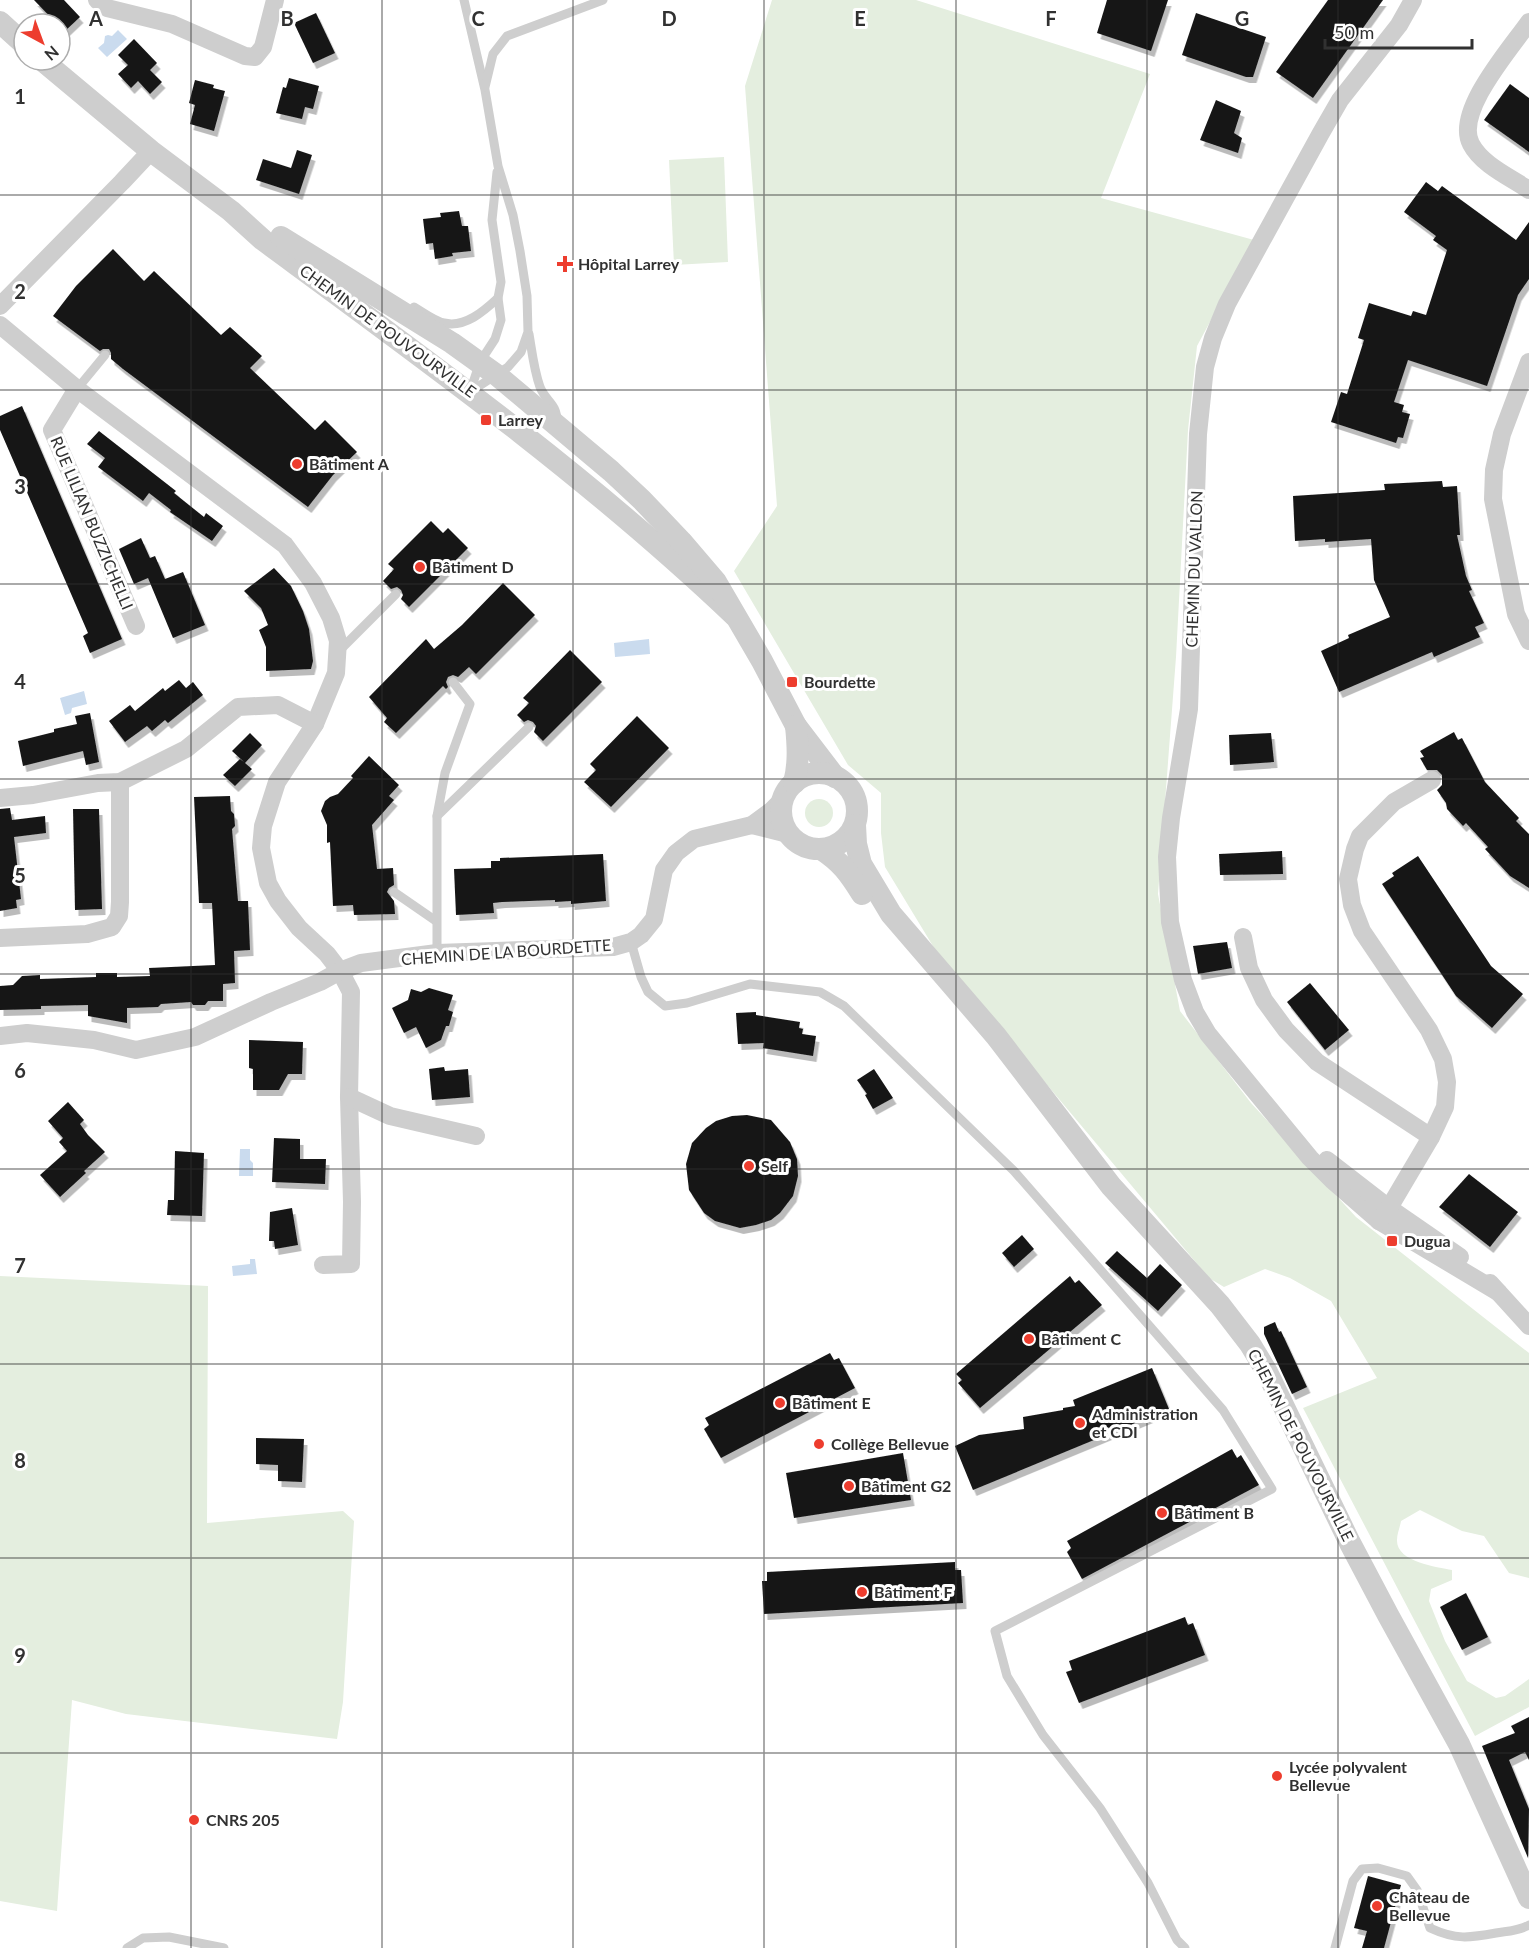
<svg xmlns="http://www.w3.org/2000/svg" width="1529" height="1948" viewBox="0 0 1529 1948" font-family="Lato,sans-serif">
<defs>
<filter id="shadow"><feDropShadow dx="3.5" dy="6" stdDeviation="0" flood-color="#0004"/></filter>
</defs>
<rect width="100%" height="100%" fill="#fff"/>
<g fill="#e4eedf">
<path d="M772,0h144l234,74 -49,124 153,42 -57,106 -9,84 -12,227 -18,237 22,117 71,92 105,114 173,136v225l-20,-5 -25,-37 -22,-5 -42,-21 -19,11c-1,6 -4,13 -4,19 -1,22 40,27 55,30v10l-21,9 -2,12 16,40 22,40 29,17 9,-2 24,-17v28l-54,29 -172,-328 74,-30 -46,-77 -41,-23 -25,-9 -41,18 -15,-9 -270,-322 -54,-89 -4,-34v-40l-33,-28 -114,-194 43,-65 -32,-420z"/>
<path d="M724,157l4,105 -54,3 -5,-105z"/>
<circle cx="819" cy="813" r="14"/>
<path d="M0,1276l208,10 -1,237 136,-12 11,10 -11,181 -6,37 -211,-25 -54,-14 -15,211 -57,-10z"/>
</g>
<g fill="#cadbee">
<path d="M118,30l9,9 -20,18 -9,-9 6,-5 1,-7 3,-1 4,1z"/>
<path d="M649,639l1,15 -35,3 -1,-14z"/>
<path d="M84,691l3,13 -15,4 -1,5 -6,2 -5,-17z"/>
<path d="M240,1149h10v11l3,3v13h-14z"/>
<path d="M250,1259h5l2,15 -24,2 -1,-10 18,-2z"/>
</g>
<g fill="#181818" filter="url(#shadow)">
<path d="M34,0h30l16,17 -16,15 -4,-5v-3h-3z"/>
<path d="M1107,0h61l-17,51 -54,-18z"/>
<path d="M1328,0h55l-70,98 -37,-26z"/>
<path d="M316,13l19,40 -22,10 -19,-40z"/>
<path d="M1196,13l70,24 -13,40h-7l-64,-22z"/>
<path d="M134,39l23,24 -7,7 12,12 -12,12 -12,-13 -7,7 -13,-14 10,-9 -10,-10z"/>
<path d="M289,78l30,8 -6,23 -8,-2 -3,12 -26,-6 7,-26 3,1z"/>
<path d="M195,80l19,5 -1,3 12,3 -11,40 -24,-7 5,-19 -6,-2z"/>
<path d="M1510,84l19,14v54l-45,-32z"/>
<path d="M1216,100l25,11 -7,22 8,5 -4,15 -38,-13z"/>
<path d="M297,150l15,5 -13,39 -43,-14 7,-21 28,9z"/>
<path d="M1426,182l12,9 4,-5 74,54 13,-18v57l-11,16 -31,91 -79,-26 -14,42 10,3 -2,7 8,2 -7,24 -5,-1 -2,6 -65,-21 10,-30 6,2 17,-54 -6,-2 11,-35 42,13 2,-5 13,4 21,-65 -14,-10 3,-4 -32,-24z"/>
<path d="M459,211l3,15h6l3,25 -19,2 1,3 -18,3 -2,-16 -7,1 -3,-25 18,-2 -1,-4z"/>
<path d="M113,249l31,32 10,-10 67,64 9,-8 32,29 -12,12 65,62 10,-10 32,32 -24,23 -25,32 -185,-138 -12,-10v-6l-2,-4h-6l-3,2 -47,-35 23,-30z"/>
<path d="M22,406l100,233 -32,14 -7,-17 5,-3 -88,-203v-14z"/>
<path d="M99,431l77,60 -2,2 30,24 2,-4 17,13 -11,15 -42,-29 1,-2 -22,-17 -6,8 -45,-34 7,-9 -18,-14z"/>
<path d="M1442,481l1,6 14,-1 3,49h-3l9,41 6,14 -3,1 15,32 -9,4 5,10 -46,20 -2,-5 -93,40 -18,-41 28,-13 -1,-3 42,-18 -16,-37 -3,-41 -46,3v-3l-30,2 -2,-45 92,-6 -1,-6z"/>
<path d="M431,521l12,12 5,-5 20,20 -59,59 -8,-8 2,-4 -2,-5 -4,-3 -6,2 -8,-8 11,-12 -6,-5z"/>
<path d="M141,538l9,20 5,-2 10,23 18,-7 22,53 -32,13 -25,-60 -14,6 -15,-35z"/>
<path d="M274,568l17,18 12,25 6,18 4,32 -2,8 -45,2v-24l-7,-17 9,-5 -7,-17 -17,-17z"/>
<path d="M503,583l32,32 -59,59 -7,-7 -11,10 -5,-2 -5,2 -2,5 2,5 -2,2 -3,-3 -47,47 -12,-11 3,-4 -18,-21 57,-58 8,10 28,-24z"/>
<path d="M570,650l32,32 -59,59 -9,-9 2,-6 -3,-4 -5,-2 -4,2 -7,-7 12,-12 -6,-5z"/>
<path d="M179,680l7,8 7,-6 10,13 -35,28 -3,-3 -13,11 -5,-5 -22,16 -16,-21 21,-16 5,6 28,-23 2,3z"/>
<path d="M90,713l9,49 -13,3 -3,-14 -60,15 -5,-25 36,-9v-3l23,-5 -2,-8z"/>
<path d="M637,716l32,32 -58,59 -27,-25 12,-12 -6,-6z"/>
<path d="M1454,732l4,8 4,-2 23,44 34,36 -3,3 13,13v54l-19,-12 -25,-27 3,-2 -22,-24 -3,3 -16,-17 -1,-6 -9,-13 5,-5v-10l-5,-5h-10l-7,-12 4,-1 -4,-6z"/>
<path d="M250,733l12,12 -17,18 7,6 -17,17 -12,-11 17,-16 4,3 -12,-11z"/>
<path d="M1271,733l3,29 -44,3 -1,-30z"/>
<path d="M369,756l30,29 -10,11 5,4 -22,25 5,44 16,-1 1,17 -5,3 -2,4 7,9 1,13 -41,1 -1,-10 -20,1 -3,-64 -3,1v-18l-6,-14 4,-10 5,-4 8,-3 15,-16 -2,-2z"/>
<path d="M230,796l1,15 3,3 1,12 -3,3 6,72h10l2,49 -16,1 1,32 -12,1v17h-15l-3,4h-12l-2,-3 -30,2 -3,3 -31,1v15l-39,-7v-11l-47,1v3l-41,1v-24l13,-1 9,-9 18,-1v4l56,-2v-4h21v4l33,-1 -1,-8 66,-3 -3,-62h-13l-5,-106z"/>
<path d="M10,808l2,12 33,-4 1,17 -32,4 7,62 -5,1 1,8 -17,3v-102z"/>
<path d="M73,809h26l3,100 -27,1z"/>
<path d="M1282,851l1,23 -63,1 -1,-21z"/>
<path d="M603,854l3,47 -35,3v-3l-16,1v-2l-53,2 -9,1 1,10 -38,2 -2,-46 37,-1v-7h9v-3z"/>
<path d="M1418,856l73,110 32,28 -31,34 -36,-32 -74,-112 12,-8 -2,-3z"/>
<path d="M1227,942l5,26 -34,6 -5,-28z"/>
<path d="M1310,983l39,47 -24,20 -38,-48z"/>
<path d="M429,988l24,7 -5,15 5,2 -4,14h-3l-5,14 -15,8 -10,-21 -12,6 -12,-25 16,-8 3,-11 10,3z"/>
<path d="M756,1012v3l44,7 -1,6 4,1 -1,5 14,2 -3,20 -50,-8 1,-5 -26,1 -2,-31z"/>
<path d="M249,1040l54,2 -1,32h-14l-9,16h-26v-21l-4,-1z"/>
<path d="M444,1067l1,4 23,-2 2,28 -38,3 -3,-31z"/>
<path d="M874,1069l19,29 -20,11 -8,-14 2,-1 -10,-14z"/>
<path d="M68,1102l16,18 -4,4 8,11 17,17 -21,19 2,2 -26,24 -20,-22 27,-24 -8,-9 4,-4 -15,-17z"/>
<path d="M747,1115l24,5 19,22 7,17 1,17 -5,20 -13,17 -9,7 -15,5 -16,3 -25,-7 -11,-8 -15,-23 -3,-26 6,-21 14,-15 10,-7 16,-5z"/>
<path d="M274,1138l26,1v20h26l-1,25 -53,-2z"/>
<path d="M175,1151l29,2 -2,63 -35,-1 1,-15h6z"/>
<path d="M1469,1174l49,38 -28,35 -51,-40z"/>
<path d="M292,1208l6,37 -23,4 -1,-8h-5l1,-29z"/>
<path d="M1022,1235l12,14 -20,18 -12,-14z"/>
<path d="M1117,1251l30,27 13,-14 22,21 -24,26 -53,-48z"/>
<path d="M1070,1276l5,7 4,-3 23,25 -122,103 -22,-25 4,-3 -6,-6z"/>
<path d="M1275,1322l4,10 2,-1 26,56 -15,7 -28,-60v-7z"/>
<path d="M830,1353l4,7 5,-2 16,30 -134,70 -17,-29 5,-4 -4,-7z"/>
<path d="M1152,1368l17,41 -196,81 -18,-44 24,-11 45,-6 -1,-12 40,-7v-2l12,-2 -2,-6z"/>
<path d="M256,1438l48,1 -2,43 -24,-1v-16l-22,-1z"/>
<path d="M1232,1449l5,9 4,-3 18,30 -177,94 -15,-27 4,-4 -4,-7z"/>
<path d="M903,1453l8,47 -117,18 -8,-45z"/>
<path d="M955,1562v8h6l2,33 -199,11 -2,-33h5v-9z"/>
<path d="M1466,1593l22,44 -26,13 -22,-43z"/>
<path d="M1185,1617l3,8 5,-2 12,32 -126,48 -13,-31 6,-2 -3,-9z"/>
<path d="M1529,1717v43l-4,-8 -16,8 20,49 -1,49 -46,-112 33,-13 -4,-7z"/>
<path d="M1368,1876l33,9 -17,63h-22l5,-17 -13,-3z"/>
</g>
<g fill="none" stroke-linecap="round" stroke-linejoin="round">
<g stroke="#cecece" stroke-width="9">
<path d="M464,0l21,90 13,76 15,49 7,36 7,45 1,36 -7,20 -13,15 -38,25"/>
<path d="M485,87l8,-33 14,-18 96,-36"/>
<path d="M414,307c9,5 20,14 30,16 21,5 40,-12 54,-25"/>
<path d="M529,334c3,18 5,36 11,53 6,15 17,16 17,35"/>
<path d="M77,389l28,-34"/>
<path d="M470,392l10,-30 15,-23 6,-19 -3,-22 3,-16 -9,-62 5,-48"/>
<path d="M338,652l58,-58"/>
<path d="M437,816l92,-89"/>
<path d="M394,892l42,29"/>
<path d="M631,942l10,35 7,15 17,14 22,-3 63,-19 70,8 24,14 170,165 209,239 49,79 -277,142 12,45 36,59 57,73 48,75 29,57 8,8"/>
<path d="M437,953v-137l8,-43 25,-69 -17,-22"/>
<path d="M127,1948l16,-10 26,-1 55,11"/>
<path d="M1335,1948l18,-67 9,-12 16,-1 29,8 10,14 13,38c26,12 39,10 66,5 12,-2 23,-2 33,-8"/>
</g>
<g stroke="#cecece" stroke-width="18">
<path d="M97,0l10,8 65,16 73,32 10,1 8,-10 12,-47"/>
<path d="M1413,0l-14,25 -59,75 -19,33 -94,171 -14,34 -8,29 -7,67 -9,275 -18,109 -4,39 3,65 13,58 12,32 13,22 102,124 22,22 47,41 119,71"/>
<path d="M1529,22c-18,26 -75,90 -58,122 11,21 39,33 58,46"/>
<path d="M0,306l122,-124 29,-31"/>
<path d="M0,325l77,64 208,156 28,38 18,35 7,23 -2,32 -21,51 -38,58 -14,44 -2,22 7,35 10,18 21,27 28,26 13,17 11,21 -2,105 3,105 -1,62 -28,1"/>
<path d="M1529,362l-27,72 -8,36 -1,29 23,115 13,27"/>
<path d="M77,389l-25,41 84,196"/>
<path d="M0,798l33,-3 65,-12 22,-1 66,-33 52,-42 40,-2 37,19"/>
<path d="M752,825l36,9"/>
<path d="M1243,937l6,31 15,32 22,30 31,32 114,75"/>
<path d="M0,938l87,-4 25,-7 7,-11 1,-14v-120"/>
<path d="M0,1036l27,-3 67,7 42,10 59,-13 76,-35 49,-20 20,-11 21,-8 76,-10 176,-6 18,-5 10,-7 13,-16 10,-49 12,-17 18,-14 58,-14 19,-14 13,-13"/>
<path d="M349,1097l41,19 86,20"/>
<path d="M1327,1160l62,48 71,49"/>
<path d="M1379,1221l10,-13 42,-71 14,-30 2,-25 -4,-23 -14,-29 -67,-99 -10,-26 -4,-26 7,-30 5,-13 34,-34 38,-22"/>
<path d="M1490,1283l39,43"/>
</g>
<g stroke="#cecece" stroke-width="22">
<path d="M0,22l24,22"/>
<path d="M42,60l109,91 80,60 32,29c162,119 326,237 472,376"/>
<path d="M281,237l171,106 46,33 113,95 31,29 39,41 35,41 46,79 34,65 39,51"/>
<circle cx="819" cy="811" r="38"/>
<path d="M794,783c5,-19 4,-37 2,-57"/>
<path d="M855,825l1,19 5,20 30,50 105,122 115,150 109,119 30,39 17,28 83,171 38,72 71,129 70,154"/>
<path d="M821,849c20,13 28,24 41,45"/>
</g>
</g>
<path fill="none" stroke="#313131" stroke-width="1.5" stroke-opacity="0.55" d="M191,0v1948M382,0v1948M573,0v1948M764,0v1948M956,0v1948M1147,0v1948M1338,0v1948M0,195h1529M0,390h1529M0,584h1529M0,779h1529M0,974h1529M0,1169h1529M0,1364h1529M0,1558h1529M0,1753h1529"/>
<g fill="#ed3d2e" stroke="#fff" stroke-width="2">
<path d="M562 255h6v6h6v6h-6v6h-6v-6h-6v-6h6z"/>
<rect x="480" y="414" width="12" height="12" rx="3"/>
<circle cx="297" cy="464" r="6"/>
<circle cx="420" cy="567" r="6"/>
<rect x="786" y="676" width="12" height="12" rx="3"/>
<circle cx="749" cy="1166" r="6"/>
<rect x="1386" y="1235" width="12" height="12" rx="3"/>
<circle cx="1029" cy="1339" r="6"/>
<circle cx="780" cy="1403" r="6"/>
<circle cx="1080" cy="1423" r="6"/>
<circle cx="819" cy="1444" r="6"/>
<circle cx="849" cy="1486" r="6"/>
<circle cx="1162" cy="1513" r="6"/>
<circle cx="862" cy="1592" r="6"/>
<circle cx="1277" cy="1776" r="6"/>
<circle cx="194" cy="1820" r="6"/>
<circle cx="1377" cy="1906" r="6"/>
</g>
<g text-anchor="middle" stroke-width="6" stroke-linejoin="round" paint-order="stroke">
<g font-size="16" font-weight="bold" fill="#313131" stroke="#fff" text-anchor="start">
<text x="578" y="270">Hôpital Larrey</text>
<text x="498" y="426">Larrey</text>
<text x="309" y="470">Bâtiment A</text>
<text x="432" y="573">Bâtiment D</text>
<text x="804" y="688">Bourdette</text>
<text x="761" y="1172">Self</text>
<text x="1404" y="1247">Dugua</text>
<text x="1041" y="1345">Bâtiment C</text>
<text x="792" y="1409">Bâtiment E</text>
<text x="1092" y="1420">Administration<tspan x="1092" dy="18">et CDI</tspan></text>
<text x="831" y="1450">Collège Bellevue</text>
<text x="861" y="1492">Bâtiment G2</text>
<text x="1174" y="1519">Bâtiment B</text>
<text x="874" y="1598">Bâtiment F</text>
<text x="1289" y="1773">Lycée polyvalent<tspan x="1289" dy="18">Bellevue</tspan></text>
<text x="206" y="1826">CNRS 205</text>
<text x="1389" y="1903">Château de<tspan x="1389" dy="18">Bellevue</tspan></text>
</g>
<g font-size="16" fill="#313131" stroke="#fff">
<text transform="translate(388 331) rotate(36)" y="6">CHEMIN DE POUVOURVILLE</text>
<text transform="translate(92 523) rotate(67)" y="6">RUE LILIAN BUZZICHELLI</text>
<text transform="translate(1194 569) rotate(-88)" y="6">CHEMIN DU VALLON</text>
<text transform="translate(506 952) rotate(-4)" y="6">CHEMIN DE LA BOURDETTE</text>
<text transform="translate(1301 1445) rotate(63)" y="6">CHEMIN DE POUVOURVILLE</text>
</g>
</g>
<g font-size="20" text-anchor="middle" font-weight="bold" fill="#313131" stroke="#fff" stroke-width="6" stroke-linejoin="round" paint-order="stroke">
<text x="96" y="26">A</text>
<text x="287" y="26">B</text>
<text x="478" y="26">C</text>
<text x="669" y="26">D</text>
<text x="860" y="26">E</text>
<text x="1051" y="26">F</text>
<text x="1242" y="26">G</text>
<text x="20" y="104">1</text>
<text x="20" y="299">2</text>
<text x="20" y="494">3</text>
<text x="20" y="689">4</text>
<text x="20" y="883">5</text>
<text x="20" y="1078">6</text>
<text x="20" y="1273">7</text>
<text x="20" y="1468">8</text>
<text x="20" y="1663">9</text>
</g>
<g transform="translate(42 42) rotate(139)"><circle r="28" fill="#ffffff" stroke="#adadad" stroke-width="1.5"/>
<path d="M0-4.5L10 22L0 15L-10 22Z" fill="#ed3d2e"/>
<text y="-9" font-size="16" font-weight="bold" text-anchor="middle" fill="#313131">N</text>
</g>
<path d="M1325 39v9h147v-9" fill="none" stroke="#313131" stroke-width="3"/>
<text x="1334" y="39" font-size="18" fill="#313131" stroke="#ffffff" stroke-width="4.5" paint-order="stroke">50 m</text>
</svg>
